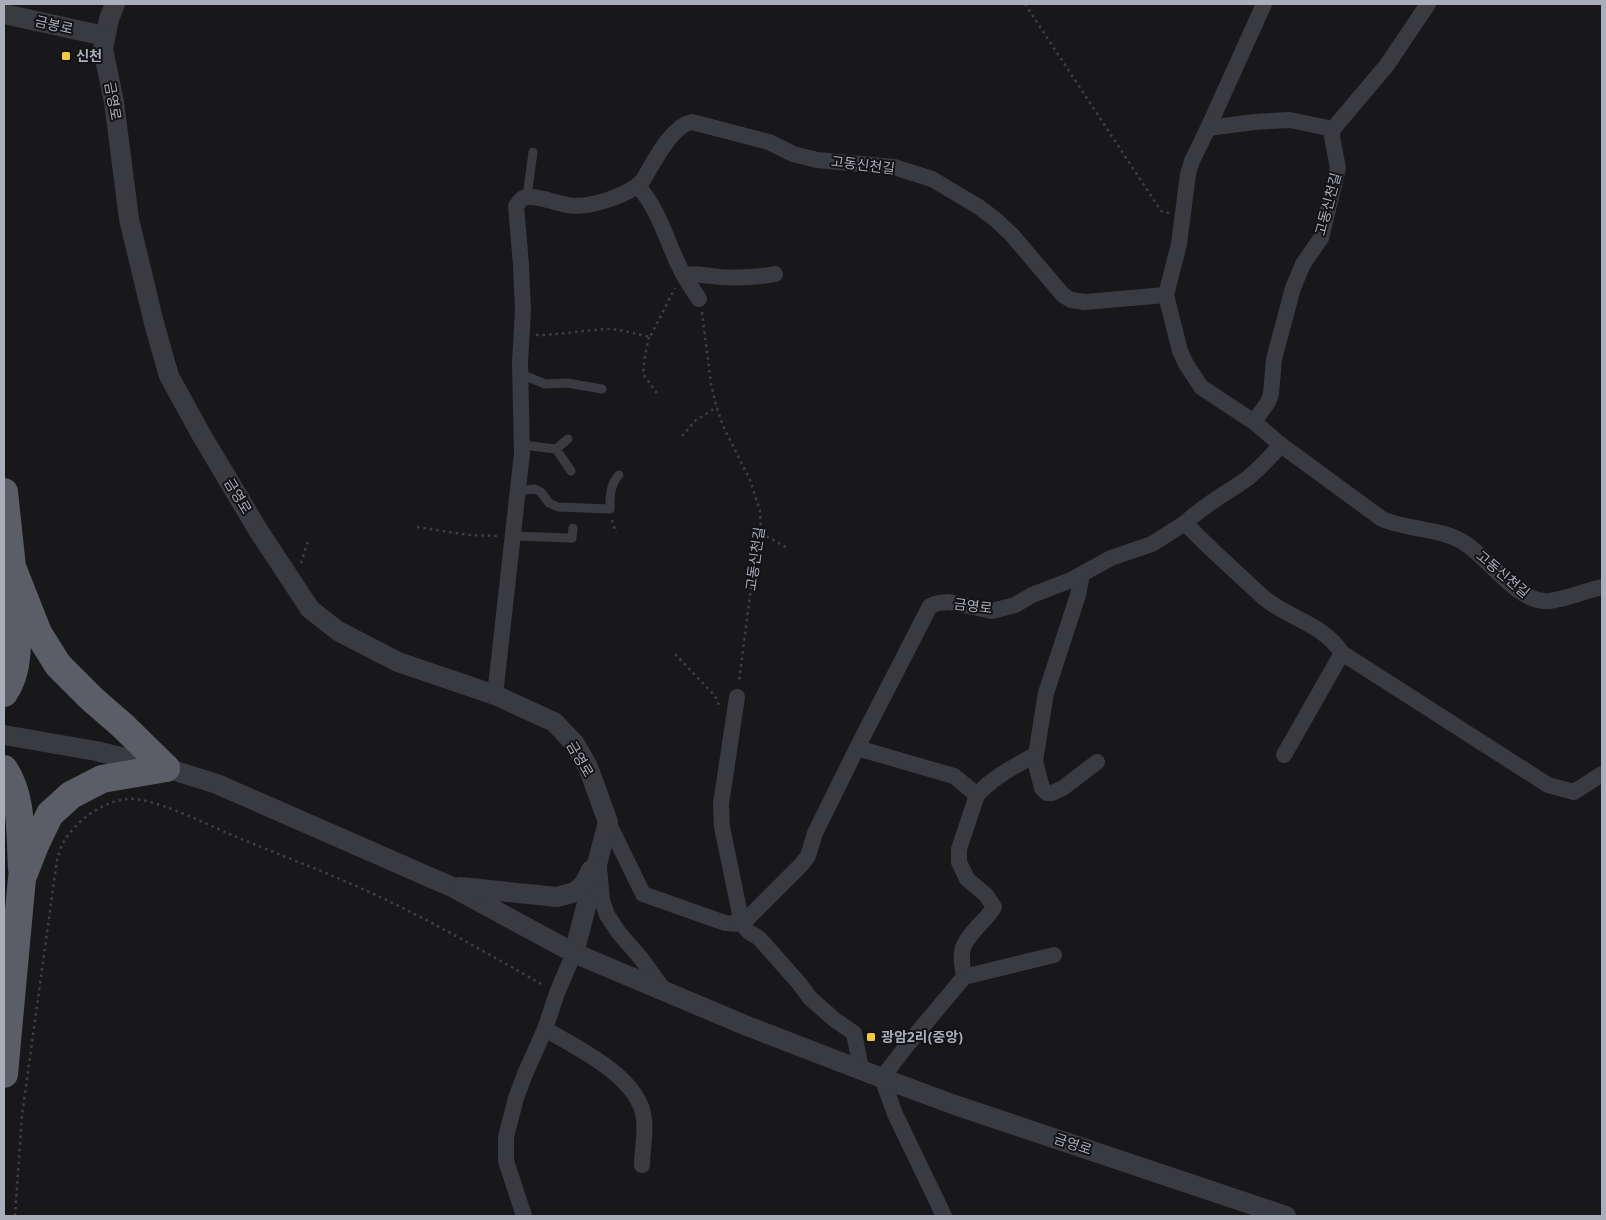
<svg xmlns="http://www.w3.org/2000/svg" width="1606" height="1220" viewBox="0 0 1606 1220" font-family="'Open Sans','Noto Sans KR',sans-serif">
<rect width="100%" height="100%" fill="#18181a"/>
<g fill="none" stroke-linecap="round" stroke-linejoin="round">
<g stroke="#3e4046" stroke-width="2.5" stroke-dasharray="2.5 4" stroke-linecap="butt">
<path d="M1025,4l136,207 8,2"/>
<path d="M702,312l9,72 5,21 7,21 27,54 10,31 1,22 -5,15 -17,134"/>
<path d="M536,335c24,0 48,-5 71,-6 15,0 28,5 43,8l25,-49"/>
<path d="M649,337l-4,18 -2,19 16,22"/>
<path d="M682,436l14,-16 21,-13"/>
<path d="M612,520l4,13"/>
<path d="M417,527l52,8 29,1"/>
<path d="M761,533l28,16"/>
<path d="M301,563l7,-22"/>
<path d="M675,654l40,42 4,9"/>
<path d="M15,1216l7,-101 35,-255c2,-5 3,-12 6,-17 13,-23 39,-41 64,-44 22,-3 78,24 100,34 50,21 102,40 151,63 57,27 112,59 167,90"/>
</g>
<g stroke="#3a3b41" stroke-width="9">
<path d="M527,197l6,-45"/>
<path d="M521,374l24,10 22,-1 35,6"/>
<path d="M522,445l34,4 15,22"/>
<path d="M556,449l12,-10"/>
<path d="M518,491l17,-2 6,3 8,11 9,4 52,2c0,-12 0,-25 9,-34"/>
<path d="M512,536l60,2 1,-10"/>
</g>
<g stroke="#3a3b41" stroke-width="16">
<path d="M1264,4l-56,124 -16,33 -4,13 -9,70 -13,51 14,56 6,13 15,23 53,35 27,23 101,74c25,11 59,9 81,23 26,15 55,63 87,59 17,-2 35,-10 52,-14"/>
<path d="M1208,128l46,-6 36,-2 43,9"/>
<path d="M638,186c22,25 29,57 44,86 5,9 11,18 17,27"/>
<path d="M684,275c13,-2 16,0 28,1 16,3 48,1 63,-2"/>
<path d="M1254,422l14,-20 3,-8 3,-35 19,-71 10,-24 18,-26 17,-70 -6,-31 1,-8 54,-64 41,-61"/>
<path d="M1281,445c-10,11 -21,23 -33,33 -21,15 -44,27 -63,45 17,18 35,34 53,51 9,8 17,16 26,24 26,21 59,26 78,55l206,132 26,7 28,-18"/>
<path d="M1082,574l-4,21 -32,98 -11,68 7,27 5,5h5l11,-5 34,-26"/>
<path d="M495,695l27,-242 -2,-91 3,-51 -2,-46 -5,-59c4,-5 6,-9 12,-9 13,-1 26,6 39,8 20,4 62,-9 76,-25 11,-18 28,-54 49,-58l77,20 24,12 24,6 77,7 38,12 47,28 17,13 16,15 51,60 8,5 14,2 81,-7"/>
<path d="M857,748l97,28 23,19"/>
<path d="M1284,755l58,-102"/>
<path d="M608,822l35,72 82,29 17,1 -20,-97 -1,-23 16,-107"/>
<path d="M599,868l3,32 5,15 12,18 21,24 24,33"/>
<path d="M964,977c-5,-29 -3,-32 17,-54 5,-5 10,-10 13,-16l-8,-12 -19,-16 -8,-17v-13l18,-54c16,-18 38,-29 58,-40"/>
<path d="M545,1029c32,19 95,48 99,90 2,15 -2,31 -2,46"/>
<path d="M861,1069l-7,-36 -19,-13 -25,-22 -12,-16 -39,-44 -10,-6 -7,-8 59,-59 7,-9 7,-23 42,-85 73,-142 8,-3 11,-1 43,9 23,-6 17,-10 39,-15 40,-22 41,-14 33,-21"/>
<path d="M524,1216l-18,-55v-24l10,-39 9,-24 20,-45 12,-36 17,-40"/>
<path d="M944,1216l-49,-102 -13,-36 26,-34 56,-67 90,-22"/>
</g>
<g stroke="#3a3b41" stroke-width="20">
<path d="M115,4l-6,15 -6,30 11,53 15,117 25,104 15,53 33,60 56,94 52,79 28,22 60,31 97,33 59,27 21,22 13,23 20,55 -34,131"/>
<path d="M4,14l101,22"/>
<path d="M4,735l92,16 70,17 51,16 235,103 122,66 173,73 135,52 70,26 334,112"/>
<path d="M460,887l97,10 18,-5 9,-8 7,-14"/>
</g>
<g stroke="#5c5e67" stroke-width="28">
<path d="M4,492l8,75 26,66 20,32 34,34 31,27 43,42"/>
<path d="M4,693c20,-29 11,-68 10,-101"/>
<path d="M4,769c19,28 16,68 18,100"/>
<path d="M4,1074l18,-196 13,-33 15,-31 21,-19 31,-16 64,-11"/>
</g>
</g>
<g fill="#f5ca35" stroke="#131315" stroke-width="2">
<rect x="61" y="51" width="10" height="10" rx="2.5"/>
<rect x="866" y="1032" width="10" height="10" rx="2.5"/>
</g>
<g text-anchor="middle" stroke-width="4" stroke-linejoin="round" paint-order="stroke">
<g font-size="14" fill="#aaadba" stroke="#131315">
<text transform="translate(54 25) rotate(13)" y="5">금봉로</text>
<text transform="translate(113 101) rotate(80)" y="5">금영로</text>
<text transform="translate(863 165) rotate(7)" y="5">고동신천길</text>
<text transform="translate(1328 204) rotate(-75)" y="5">고동신천길</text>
<text transform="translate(238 496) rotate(59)" y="5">금영로</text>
<text transform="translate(755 559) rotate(-82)" y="5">고동신천길</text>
<text transform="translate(1503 574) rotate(40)" y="5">고동신천길</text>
<text transform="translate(973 606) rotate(7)" y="5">금영로</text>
<text transform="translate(580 759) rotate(60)" y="5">금영로</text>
<text transform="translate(1073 1144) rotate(19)" y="5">금영로</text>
</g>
<g font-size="14" font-weight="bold" fill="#aaadba" stroke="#131315" text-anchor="start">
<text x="76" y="61">신천</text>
<text x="881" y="1042">광암2리(중앙)</text>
</g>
</g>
<rect width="1606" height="1220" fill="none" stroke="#aaadba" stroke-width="10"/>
</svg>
